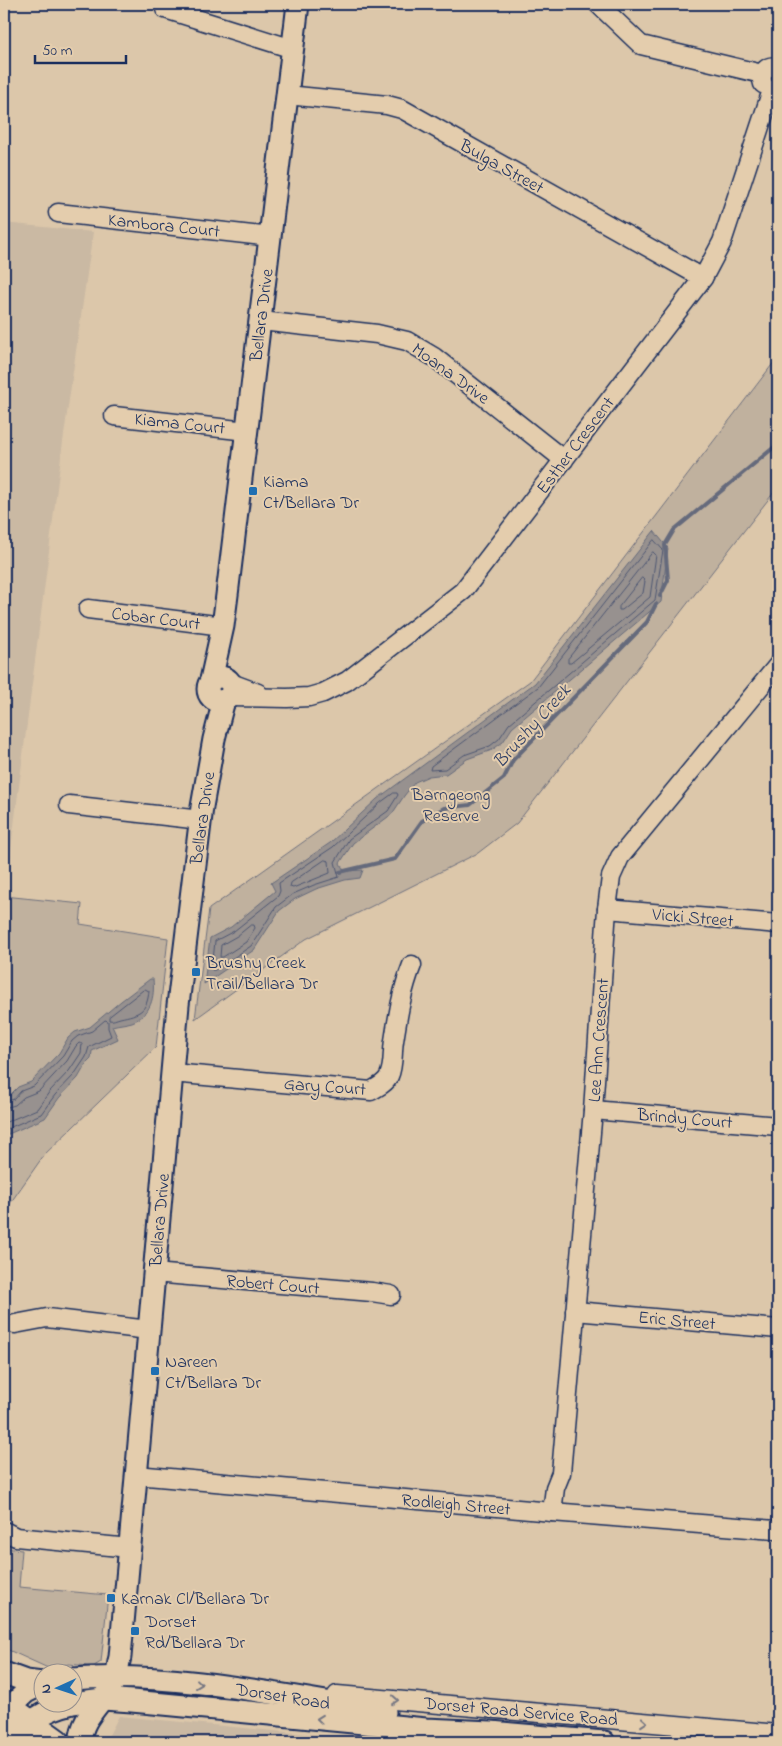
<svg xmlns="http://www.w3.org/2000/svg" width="782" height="1746" viewBox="0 0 782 1746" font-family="'Indie Flower',sans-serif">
<rect width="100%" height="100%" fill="#dcc7aa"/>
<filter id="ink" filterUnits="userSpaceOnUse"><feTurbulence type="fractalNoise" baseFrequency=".02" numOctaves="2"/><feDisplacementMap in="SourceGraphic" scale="10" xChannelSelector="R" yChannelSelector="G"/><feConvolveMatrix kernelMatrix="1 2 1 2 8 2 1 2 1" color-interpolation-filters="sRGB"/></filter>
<g filter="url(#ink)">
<g fill="#cab9a3">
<path d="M4,223l89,9 -31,217 -57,447z"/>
<path d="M119,1716l208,20 81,5 -289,1 -10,-7z"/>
</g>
<g fill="#c0b19e" stroke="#6e707e">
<path d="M778,357v130l-261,336 -39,30 -172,86 -111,80 14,-110 321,-228z"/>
<path d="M4,896l78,8 -2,20 88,14 -12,109 -112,108 -40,57z"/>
<path d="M4,1548l18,2 -3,37 89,8 -7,67 -7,4h-6l-19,-2 -21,4 -44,-20z"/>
</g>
<g fill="#97918f" stroke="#656a7b">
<path d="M654,531l14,17 -7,54 -149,126 -9,14 -11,8 -25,9 -21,15 -17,2 -14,6 -11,14 -12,18 -39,29 -13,20 4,8 19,-1 -3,8 -15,2 -29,9 -21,10 -16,12 -25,39 -50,34 6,-46 21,-11 44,-36 -4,-8 59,-40 47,-44 158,-116z"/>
<path d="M150,979h3c2,18 -2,36 -21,43 -7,2 -13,2 -20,4l6,13 -26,12 -1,8 -5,5 -8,14 -19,20 -14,20 -41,18v-38l7,-4 7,-7 13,-5 28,-29 9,-15 7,-6 15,-5 31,-26z"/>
</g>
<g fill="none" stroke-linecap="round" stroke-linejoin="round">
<g stroke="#4d5672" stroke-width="1">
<path d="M654,540l9,10 -8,50 -146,124 -10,15 -9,7 -26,9 -19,14 -15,1 1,-4 107,-79z"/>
<path d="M653,552l3,3 -6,42 -79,66h-3v-4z"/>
<path d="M642,578l3,3 -2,12 -21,17h-3v-3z"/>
<path d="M394,793h3l1,2 -10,16 -39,28 -14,23 4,15 -25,8 -21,9 -17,13 -25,39 -36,24h-3l3,-29 19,-10 44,-35 2,-5 -1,-8 54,-36 47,-44z"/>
<path d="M325,860l4,1 1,12 -37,15 -3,-1 1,-4z"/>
<path d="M251,925h3l1,3 -9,14 -23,15h-3l1,-12 16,-9z"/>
<path d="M145,989l4,2c-2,21 -10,23 -29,27 -4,1 -7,3 -11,2v-3z"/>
<path d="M4,1102l10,-3 7,-8 13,-5 29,-30 9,-15 6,-5 14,-5 13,-11 3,1v7l3,8 -22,11 -3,10 -12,18 -19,20 -14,19 -37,16"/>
<path d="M4,1108l11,-3 9,-8 15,-6 28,-30 9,-15 3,-3 3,1 -1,9 -12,18 -19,20 -13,18 -33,14"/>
</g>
<g stroke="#656a7b" stroke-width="4">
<path d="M660,596l8,-16 -3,-35 9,-15 104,-86"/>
<path d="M340,872l55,-13 27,-38 22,-13 26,-3 34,-27 9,-18 134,-138 9,-18"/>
</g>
<defs>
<g id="minor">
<path d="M598,4l43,41 121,29"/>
<path d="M165,9l128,40"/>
<path d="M763,84c-4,-11 4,-20 15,-17"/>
<path d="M287,95l100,10 15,4 301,169"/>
<path d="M58,213l213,24"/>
<path d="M261,321l116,13 30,7 27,16 130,103"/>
<path d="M114,416l133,15"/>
<path d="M88,609l135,17"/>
<path d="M231,683l27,10"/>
<path d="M229,697l58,1 22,-1 14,-4 24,-12 116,-90 240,-313 19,-36 50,-152"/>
<path d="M69,805l132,15"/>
<path d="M607,909l171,15"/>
<path d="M172,1073l199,18c7,-4 15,-8 18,-15 5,-11 3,-23 5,-35 4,-26 8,-51 18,-76"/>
<path d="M593,1110l185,16"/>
<path d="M154,1273l218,19 19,3"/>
<path d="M575,1311l203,18"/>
<path d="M15,1324l32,-6 102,12"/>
<path d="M136,1475l416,37 223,18"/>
<path d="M552,1512l3,-24 6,-15 32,-363 14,-201 4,-32 9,-20 158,-192"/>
<path d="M4,1531l12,6 114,11"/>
<path d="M337,1695l441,39"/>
</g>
<g id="major">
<circle cx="220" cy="689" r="12"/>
<path d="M211,680l12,-54 4,-31 71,-591"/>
<path d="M4,1673l22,8 16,2"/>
<path d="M72,1679c101,-8 213,17 313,33"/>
<path d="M72,1703l31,-4 29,2 294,28 65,3 113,10"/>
<path d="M4,1713l22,-21 16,-8"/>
<path d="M8,1742c18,-18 35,-32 61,-38"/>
<path d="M81,1742c-2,-25 27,-43 35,-65 2,-6 2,-13 4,-20l58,-652 24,-198 12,-68 10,-39"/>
</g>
<path id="highway" d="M4,1704l53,38"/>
</defs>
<use href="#minor" stroke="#1b2f5e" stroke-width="21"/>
<use href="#major" stroke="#1b2f5e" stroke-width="25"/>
<use href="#highway" stroke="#1b2f5e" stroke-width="29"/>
<use href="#minor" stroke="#e4cdad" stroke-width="18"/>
<use href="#major" stroke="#e4cdad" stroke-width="21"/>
<use href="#highway" stroke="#e4cdad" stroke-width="25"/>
</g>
<defs><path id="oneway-chevron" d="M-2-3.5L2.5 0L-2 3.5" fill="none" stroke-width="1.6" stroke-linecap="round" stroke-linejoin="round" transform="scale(1.25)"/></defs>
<g stroke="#757682">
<use href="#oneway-chevron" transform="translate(199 1684) rotate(7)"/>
<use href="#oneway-chevron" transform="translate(395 1700) rotate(5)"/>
<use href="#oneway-chevron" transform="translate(320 1719) rotate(-174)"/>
<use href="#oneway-chevron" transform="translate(644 1722) rotate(5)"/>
</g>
</g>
<g fill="#1f6fb2" stroke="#e4cdad" stroke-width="2">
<rect x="248" y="486" width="10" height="10" rx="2.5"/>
<rect x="191" y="967" width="10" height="10" rx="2.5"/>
<rect x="150" y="1366" width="10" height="10" rx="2.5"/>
<rect x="106" y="1593" width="10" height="10" rx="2.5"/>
<rect x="130" y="1626" width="10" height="10" rx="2.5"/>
</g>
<g text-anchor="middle" stroke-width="4" stroke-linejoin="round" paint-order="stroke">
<g font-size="18" fill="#1b2f5e" stroke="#e4cdad">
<text transform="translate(502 166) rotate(29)" y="6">Bulga Street</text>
<text transform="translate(164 225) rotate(6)" y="6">Kambora Court</text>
<text transform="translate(261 315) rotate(-83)" y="6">Bellara Drive</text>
<text transform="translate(451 373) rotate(36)" y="6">Moana Drive</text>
<text transform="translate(180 423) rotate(6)" y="6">Kiama Court</text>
<text transform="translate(575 445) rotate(-53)" y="6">Esther Crescent</text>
<text transform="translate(156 618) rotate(7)" y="6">Cobar Court</text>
<text transform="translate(202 818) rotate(-82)" y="6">Bellara Drive</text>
<text transform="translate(693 917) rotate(5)" y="6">Vicki Street</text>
<text transform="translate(598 1040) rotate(-86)" y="6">Lee Ann Crescent</text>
<text transform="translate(325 1086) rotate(4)" y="6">Gary Court</text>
<text transform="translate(685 1118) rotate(5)" y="6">Brindy Court</text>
<text transform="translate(159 1220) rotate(-85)" y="6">Bellara Drive</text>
<text transform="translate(273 1284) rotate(5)" y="6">Robert Court</text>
<text transform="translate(677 1320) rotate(5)" y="6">Eric Street</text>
<text transform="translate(456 1504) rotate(5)" y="6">Rodleigh Street</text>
<text transform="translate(283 1696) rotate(9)" y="6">Dorset Road</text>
<text transform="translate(521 1711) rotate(5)" y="6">Dorset Road Service Road</text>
</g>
<g font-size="18" fill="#1b2f5e" stroke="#e4cdad" text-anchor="start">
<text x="263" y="487">Kiama<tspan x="263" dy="21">Ct/Bellara Dr</tspan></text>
<text x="206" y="968">Brushy Creek<tspan x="206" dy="21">Trail/Bellara Dr</tspan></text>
<text x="165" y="1367">Nareen<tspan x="165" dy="21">Ct/Bellara Dr</tspan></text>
<text x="121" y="1604">Karnak Cl/Bellara Dr</text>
<text x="145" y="1627">Dorset<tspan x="145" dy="21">Rd/Bellara Dr</tspan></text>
</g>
<g font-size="18" fill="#2c3c64" stroke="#e4cdad">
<text x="451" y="800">Barngeong<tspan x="451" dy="21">Reserve</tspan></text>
</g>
<g font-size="19" font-style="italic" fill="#2e3e65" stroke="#e4cdad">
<text transform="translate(531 725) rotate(-48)" y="7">Brushy Creek</text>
</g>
</g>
<rect width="782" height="1746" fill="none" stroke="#e4cdad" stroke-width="20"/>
<rect x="10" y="10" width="762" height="1726" fill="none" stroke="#1b2f5e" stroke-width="2" filter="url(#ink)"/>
<g transform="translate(58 1688) rotate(267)"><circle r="24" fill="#e4cdad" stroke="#948e8d"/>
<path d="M0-4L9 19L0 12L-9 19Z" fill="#1f6fb2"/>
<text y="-8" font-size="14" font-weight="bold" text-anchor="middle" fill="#1b2f5e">N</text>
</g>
<path d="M35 55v8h91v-8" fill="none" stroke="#1b2f5e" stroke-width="2.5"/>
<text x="42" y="55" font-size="15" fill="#1b2f5e" stroke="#e4cdad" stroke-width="4" paint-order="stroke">50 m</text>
</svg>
